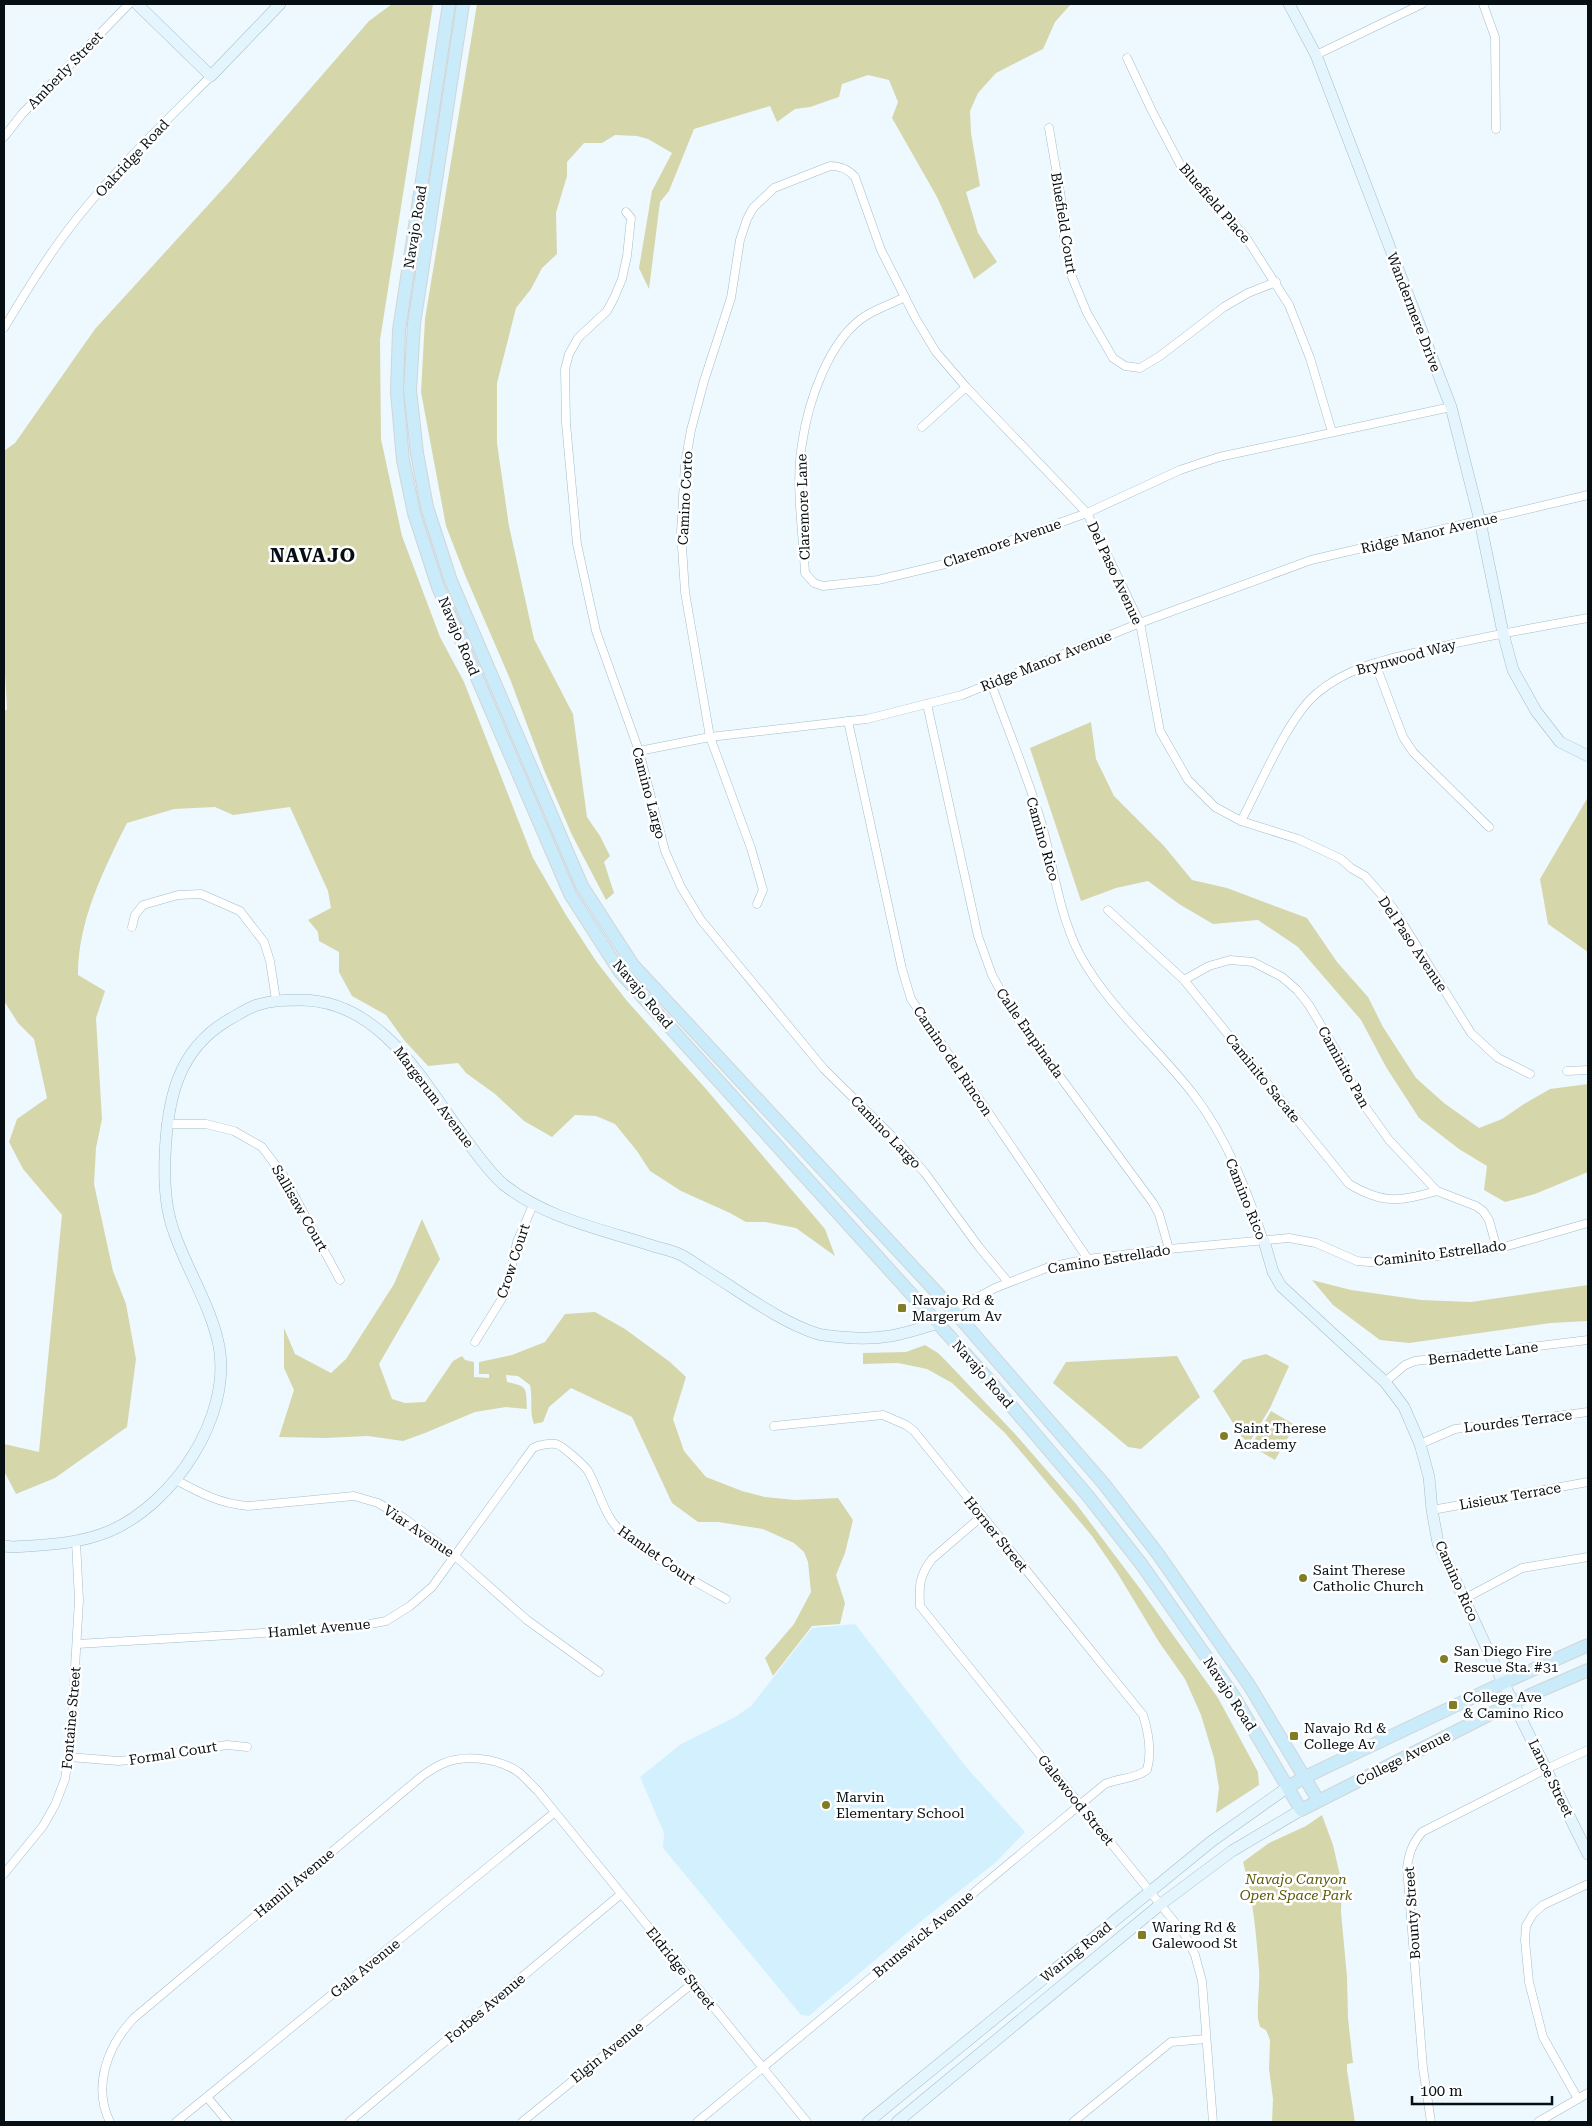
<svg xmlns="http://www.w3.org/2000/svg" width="1592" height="2126" viewBox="0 0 1592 2126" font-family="'Roboto Serif',serif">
<rect width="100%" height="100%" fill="#eef9ff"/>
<path fill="#d3f0fe" d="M855,1624l112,144 58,64 -30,31 -70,55 -95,80 -21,18 -8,-1 -138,-167 1,-15 -24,-56 41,-33 54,-27 16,-11 61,-78z"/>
<g fill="#d6d6ab">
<path d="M392,4h41l-53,336 1,99 21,97 38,101 24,45 69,176 33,57 30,46 31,40 79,88 119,140 10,27 -39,-28 -31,-6h-19l-16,-9 -49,-22 -31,-20 -13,-20 -22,-27 -19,-8 -21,-1 -23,22 -28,-16 -29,-27 -29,-21 -8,-10 -30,3 -24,-26 -18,-25 -34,-19 -13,-24v-20l-20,-11 -1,-9 -10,-12 23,-12 -3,-17 -38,-84 -57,8 -18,-8 -41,2 -47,14c-24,48 -49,98 -49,152l27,16 -9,27 6,101 -6,29 -2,36 19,87 13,33 10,55 -9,68 -72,51 -39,16 -12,-23v-27l35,8 23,-237 -39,-46 -14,-27 8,-23 30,-21 -13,-59 -16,-16 -14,-22v-289l3,-3 -3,-55v-203l11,-8 80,-114 136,-149 138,-159z"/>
<path d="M477,4h594l-16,18 -12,27 -47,24 -18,20 -8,18 1,22 9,53 -14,6 12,41 19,29 -23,17 -37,-82 -45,-79 6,-16 -9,-22 -21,-5 -26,9 -3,13 -29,10 -15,2 -18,13 -7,-16 -76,23 -25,62 -9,11 -11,87 -10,-21 13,-77 20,-38 -24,-14 -11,-3 -22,-1 -13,8h-18l-17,19v14l-11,37 1,41 -15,14 -11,21 -15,19 -19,75v60l12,83 25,113 39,75 14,103 13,19 10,20 -6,6 10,31 -8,7 -34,-65 -28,-65 -34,-91 -45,-104 -19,-49 -25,-134 4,-73z"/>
<path d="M1091,722l5,37 18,37 50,50 28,34 35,8 80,30 30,44 31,35 15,30 33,51 28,25 35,25 23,-9 22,-15 26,-15 38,-5v88l-53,22 -30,8 -21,-12 3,-24 -28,-17 -40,-31 -33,-51 -25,-47 -63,-73 -40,-27 -45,4 -34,-20 -31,-23 -32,7 -35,13 -51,-153z"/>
<path d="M1588,797v155l-40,-28 -8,-45z"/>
<path d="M422,1219l18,40 -61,105 13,35 13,4 20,-1 28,-41 9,-5 3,4 9,2v15l15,1v-4h-10v-12l33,-7 33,-13 20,-28 30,-2 30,17 45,33 16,15 -13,42 11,32 22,26 36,14 23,6 30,3 43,-2 15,22 -8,33 -9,22 9,28 -5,21 -28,2 -39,50 -8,-18 29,-34 17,-32 -3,-30 -4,-10 -10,-9 -31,-14 -45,-7h-20l-26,-19 -40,-86 -61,-29 -22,19 -6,15 -9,2c-5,-12 -1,-26 -4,-39l-12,-9 -12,-1 1,7c21,4 19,6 20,27l-21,-2 -31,5 -50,21 -22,8 -35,-5 -43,2 -46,-1 15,-47 -10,-22v-40l11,26 36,19 15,-14 48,-75z"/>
<path d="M1312,1280l39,10 70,10 50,2 117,-17v36l-37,2 -142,20 -29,-3 -47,-35z"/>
<path d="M925,1345l13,8 11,11 67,71 61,70 64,85 77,108 40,74 1,13 -43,28 3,-25 -5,-30 -13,-43 -16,-36 -26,-37 -41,-68 -26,-38 -87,-103 -53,-50 -25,-14 -29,-6 -35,1v-11l43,-1z"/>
<path d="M1266,1354l23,12 -19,42 -21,35 -8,-7 -28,-45 30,-31z"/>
<path d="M1177,1356l23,41 -59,52 -13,-2 -75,-64 13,-21z"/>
<path d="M1271,1411l24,14 -20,35 -24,-14z"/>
<path d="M1322,1815l11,30 9,39 -1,28 6,65 1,41 5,45 -6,1v6l8,52h-83l1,-23 -4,-30 1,-29 -4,-10 -6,-3 -2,-8c-1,-16 2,-33 1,-50 -3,-36 -6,-72 -16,-107l26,-19 37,-17z"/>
</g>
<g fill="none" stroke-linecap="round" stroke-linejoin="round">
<defs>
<g id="street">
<path d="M1483,4l12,33 1,92"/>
<path d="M1316,55l106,-51"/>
<path d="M1127,58l25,53 31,59 62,66 44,69 21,53 22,74"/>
<path d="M1049,128l13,76 2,34 8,39 15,36 26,45 12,8 15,2 20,-12 64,-49 24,-14 28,-11"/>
<path d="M4,137l18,-23 107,-110"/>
<path d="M626,212l5,6 -4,38 -5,23 -8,19 -7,13 -29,27 -9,16 -4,15 1,54 11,121 19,87 43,120 26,100 16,36 20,33 123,149 74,73 27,31 54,74 29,35"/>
<path d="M905,297c-12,6 -26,11 -38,18 -38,23 -59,87 -65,129 -7,42 1,87 3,129l9,10 9,3 55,-6 67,-16 142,-51 93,-43 39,-13 232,-50"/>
<path d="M4,328c23,-38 46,-76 74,-111 40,-50 87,-95 133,-141"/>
<path d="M922,427l44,-40"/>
<path d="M1375,663l28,74 10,15 76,75"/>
<path d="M991,683c17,47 37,94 51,142 12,43 17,90 38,130 29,53 78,93 114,140 33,43 53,96 70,146"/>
<path d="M927,704l51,232 14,39 19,35 142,193 6,11 10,35"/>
<path d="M848,721l54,248 9,30 177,260"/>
<path d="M639,751l71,-14 157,-18 95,-24 178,-72 171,-63 277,-65"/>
<path d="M1241,821c19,-35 46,-102 75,-127 34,-29 77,-36 119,-46 51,-12 102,-21 153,-30"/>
<path d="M757,904l6,-14 -12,-42 -41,-111 -25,-145 -4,-60 4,-68 6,-34 13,-49 27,-83 9,-58 7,-21 6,-11 21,-20 56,-22c11,0 18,3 25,11l26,73 35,69 20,33 30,35 121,126 53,110 20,108 28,49 27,27 26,14 57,18 43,20 10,9 14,8 28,32 78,125 27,25 32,16"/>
<path d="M1108,910l76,70 165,204c36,21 50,17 88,7"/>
<path d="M132,927l3,-12 8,-10 35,-10 23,-1 39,17 24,31 6,19 6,39"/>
<path d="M1184,980l25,-14 21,-6 23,2 29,15 15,13 12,15 29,49 21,44 30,42 48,51 39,15 7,5 6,9 8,29"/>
<path d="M1567,1071l21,-1"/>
<path d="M166,1124h40l28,7 28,16 21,28 57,105"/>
<path d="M938,1323l15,-13 42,-22 54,-21 39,-8 81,-10 120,-11 27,5 41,18 23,2 117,-14 91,-26"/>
<path d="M475,1342l31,-50 11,-50 16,-37"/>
<path d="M1385,1382l20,-17 10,-4 173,-21"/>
<path d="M1420,1444l35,-15 133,-17"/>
<path d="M176,1480c24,13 45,24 72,26l106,-10 24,7 26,15 50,37 73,65 72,52"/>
<path d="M1432,1510l156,-28"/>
<path d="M982,1516l-50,43c-13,17 -13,27 -12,47l265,329 10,20 7,26 11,141"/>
<path d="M1464,1599l58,-31 66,-11"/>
<path d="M77,1644l271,-16 38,-7 24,-15 22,-19 101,-139c6,-3 16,-5 23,-4 7,2 28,21 32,27 13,23 16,48 38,65 31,25 66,44 100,63"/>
<path d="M69,1757l49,4 23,-2 86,-14 20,2"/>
<path d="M4,1874l39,-48 12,-21 10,-26 6,-44 8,-135 -3,-58"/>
<path d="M207,2097l21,25"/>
<path d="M1578,2099l-35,-62 -14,-55 -4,-42 1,-14 7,-12 10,-9 45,-21"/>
<path d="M110,2122c-18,-36 -2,-77 24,-104l288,-242c6,-4 13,-9 20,-12 23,-10 54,-6 75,7 7,5 13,13 20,19l270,332"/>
<path d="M176,2122l378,-309"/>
<path d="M349,2122l272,-228"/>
<path d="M522,2122l171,-139"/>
<path d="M697,2122l408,-338c14,-6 30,-5 42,-14 5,-18 2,-36 -4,-55l-229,-284 -8,-6 -23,-10 -109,11"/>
<path d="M1073,2122l98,-80 35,-3"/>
<path d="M1431,2122l-8,-54 -16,-200c2,-15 5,-24 15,-36l124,-63 42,-19"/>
<path d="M1538,2122l50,-29"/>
</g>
<g id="secondary">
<path d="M137,4l74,72 69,-72"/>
<path d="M1289,4l27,51 135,352 29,114 23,112 10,37 23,41 24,31 28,14"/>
<path d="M1264,1241l9,31 8,14 104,96 19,25 16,37 9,33 3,33 6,33 61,131 89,180"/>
<path d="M4,1546l9,1c33,-2 66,-3 97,-16 64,-28 122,-114 109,-185 -8,-40 -32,-76 -45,-114 -9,-24 -10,-50 -9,-75 2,-56 12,-108 65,-138 9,-5 18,-11 27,-14 16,-5 29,-5 45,-5 79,1 121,81 162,137 12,16 24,34 39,47 42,34 97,45 147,61 9,3 20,5 29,9 9,4 18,11 26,16 36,22 73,51 113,64 7,2 15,2 23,3 39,4 60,-2 97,-14"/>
<path d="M868,2122l344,-281 76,-54"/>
<path d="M897,2122l264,-218 71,-53 69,-41"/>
</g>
<g id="primary">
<path d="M449,4l-50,326 -2,62 6,68 11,53 24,74 132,307 50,78 370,409 98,115 54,69 91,130 68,115 213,-108 74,-32"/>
<path d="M463,4l-49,320 -4,66 7,63 10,54 24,74 131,305 51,79 320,345 151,174 54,70 91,131 69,115"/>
<path d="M1288,1787l17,-10 198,-94 85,-38"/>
</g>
</defs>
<use href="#street" stroke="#a3bdca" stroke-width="9"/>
<use href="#secondary" stroke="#a3bdca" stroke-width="12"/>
<use href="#primary" stroke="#d2d4d5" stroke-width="14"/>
<use href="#street" stroke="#fff" stroke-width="8"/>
<use href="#secondary" stroke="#e4f5fd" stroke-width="11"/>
<use href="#primary" stroke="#caebfa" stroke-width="12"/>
</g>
<g fill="#807d25" stroke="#fff" stroke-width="2">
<rect x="897" y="1303" width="10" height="10" rx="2.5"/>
<circle cx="1224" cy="1436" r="5"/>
<circle cx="1303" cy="1578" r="5"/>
<circle cx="1444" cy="1659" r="5"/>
<rect x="1448" y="1700" width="10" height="10" rx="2.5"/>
<rect x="1289" y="1731" width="10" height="10" rx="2.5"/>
<circle cx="826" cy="1805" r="5"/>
<rect x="1137" y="1930" width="10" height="10" rx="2.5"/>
</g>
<g text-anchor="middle" stroke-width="5" stroke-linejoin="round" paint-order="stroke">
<g font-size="14" fill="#060f13" stroke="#fff">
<text transform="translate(65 70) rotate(-46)" y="5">Amberly Street</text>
<text transform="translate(132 158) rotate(-47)" y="5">Oakridge Road</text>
<text transform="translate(1215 203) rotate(49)" y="5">Bluefield Place</text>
<text transform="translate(1064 223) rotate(81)" y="5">Bluefield Court</text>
<text transform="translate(415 227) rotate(-81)" y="5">Navajo Road</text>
<text transform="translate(1414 312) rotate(69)" y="5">Wandermere Drive</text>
<text transform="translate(685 498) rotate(-87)" y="5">Camino Corto</text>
<text transform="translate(803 507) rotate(-92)" y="5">Claremore Lane</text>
<text transform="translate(1429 533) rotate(-13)" y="5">Ridge Manor Avenue</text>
<text transform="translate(1002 543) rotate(-19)" y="5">Claremore Avenue</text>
<text transform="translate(1115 573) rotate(65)" y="5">Del Paso Avenue</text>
<text transform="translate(459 636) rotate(67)" y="5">Navajo Road</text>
<text transform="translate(1406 657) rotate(-15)" y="5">Brynwood Way</text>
<text transform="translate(1046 661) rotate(-22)" y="5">Ridge Manor Avenue</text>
<text transform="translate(649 793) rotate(75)" y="5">Camino Largo</text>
<text transform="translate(1043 839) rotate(74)" y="5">Camino Rico</text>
<text transform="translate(1413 944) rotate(56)" y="5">Del Paso Avenue</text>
<text transform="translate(643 994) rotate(50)" y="5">Navajo Road</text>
<text transform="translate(1030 1033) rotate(55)" y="5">Calle Empinada</text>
<text transform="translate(953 1061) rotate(56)" y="5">Camino del Rincon</text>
<text transform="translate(1344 1067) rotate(61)" y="5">Caminito Pan</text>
<text transform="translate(1263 1078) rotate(51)" y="5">Caminito Sacate</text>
<text transform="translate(434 1097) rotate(53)" y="5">Margerum Avenue</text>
<text transform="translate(886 1132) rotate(46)" y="5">Camino Largo</text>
<text transform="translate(1246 1199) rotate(68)" y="5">Camino Rico</text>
<text transform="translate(300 1208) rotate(60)" y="5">Sallisaw Court</text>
<text transform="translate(1440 1253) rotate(-7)" y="5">Caminito Estrellado</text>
<text transform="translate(1109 1259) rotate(-9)" y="5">Camino Estrellado</text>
<text transform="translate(513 1261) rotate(-72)" y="5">Crow Court</text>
<text transform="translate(1483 1353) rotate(-7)" y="5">Bernadette Lane</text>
<text transform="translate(983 1374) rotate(49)" y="5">Navajo Road</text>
<text transform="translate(1518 1421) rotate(-7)" y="5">Lourdes Terrace</text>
<text transform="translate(1510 1496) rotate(-10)" y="5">Lisieux Terrace</text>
<text transform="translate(419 1531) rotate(34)" y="5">Viar Avenue</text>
<text transform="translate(996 1534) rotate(51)" y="5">Horner Street</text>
<text transform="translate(657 1555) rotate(35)" y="5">Hamlet Court</text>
<text transform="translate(1457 1581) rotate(66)" y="5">Camino Rico</text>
<text transform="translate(319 1628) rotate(-5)" y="5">Hamlet Avenue</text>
<text transform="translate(1230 1694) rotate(57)" y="5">Navajo Road</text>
<text transform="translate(71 1718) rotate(-85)" y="5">Fontaine Street</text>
<text transform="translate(173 1753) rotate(-9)" y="5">Formal Court</text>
<text transform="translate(1403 1758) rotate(-27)" y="5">College Avenue</text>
<text transform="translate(1551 1778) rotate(64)" y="5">Lance Street</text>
<text transform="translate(1076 1800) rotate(51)" y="5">Galewood Street</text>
<text transform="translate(294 1883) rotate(-40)" y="5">Hamill Avenue</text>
<text transform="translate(1412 1913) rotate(-94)" y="5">Bounty Street</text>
<text transform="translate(923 1934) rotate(-40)" y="5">Brunswick Avenue</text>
<text transform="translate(1076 1952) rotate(-39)" y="5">Waring Road</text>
<text transform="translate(365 1968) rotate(-39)" y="5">Gala Avenue</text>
<text transform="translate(681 1968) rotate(51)" y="5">Eldridge Street</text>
<text transform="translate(485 2008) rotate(-40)" y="5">Forbes Avenue</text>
<text transform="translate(607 2052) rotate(-39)" y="5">Elgin Avenue</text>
</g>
<g font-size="14" fill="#060f13" stroke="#fff" text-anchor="start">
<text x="912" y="1305">Navajo Rd &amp;<tspan x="912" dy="16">Margerum Av</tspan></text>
<text x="1234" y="1433">Saint Therese<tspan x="1234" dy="16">Academy</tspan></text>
<text x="1313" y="1575">Saint Therese<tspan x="1313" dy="16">Catholic Church</tspan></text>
<text x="1454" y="1656">San Diego Fire<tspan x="1454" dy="16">Rescue Sta. #31</tspan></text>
<text x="1463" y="1702">College Ave<tspan x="1463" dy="16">&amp; Camino Rico</tspan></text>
<text x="1304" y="1733">Navajo Rd &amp;<tspan x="1304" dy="16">College Av</tspan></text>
<text x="836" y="1802">Marvin<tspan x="836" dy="16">Elementary School</tspan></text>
<text x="1152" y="1932">Waring Rd &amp;<tspan x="1152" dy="16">Galewood St</tspan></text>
</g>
<g font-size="14" font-style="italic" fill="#5a5807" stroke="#fff">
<text x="1296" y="1884">Navajo Canyon<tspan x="1296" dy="16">Open Space Park</tspan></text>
</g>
<g font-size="19" font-weight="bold" letter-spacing="1" fill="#060f13" stroke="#fff">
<text x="313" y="562">NAVAJO</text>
</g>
</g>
<rect width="1592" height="2126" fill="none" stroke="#060f13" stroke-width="10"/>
<path d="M1412 2096v8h140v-8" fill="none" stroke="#060f13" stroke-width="2.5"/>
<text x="1420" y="2096" font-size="15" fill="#060f13" stroke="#ffffff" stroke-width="4" paint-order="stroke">100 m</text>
</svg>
